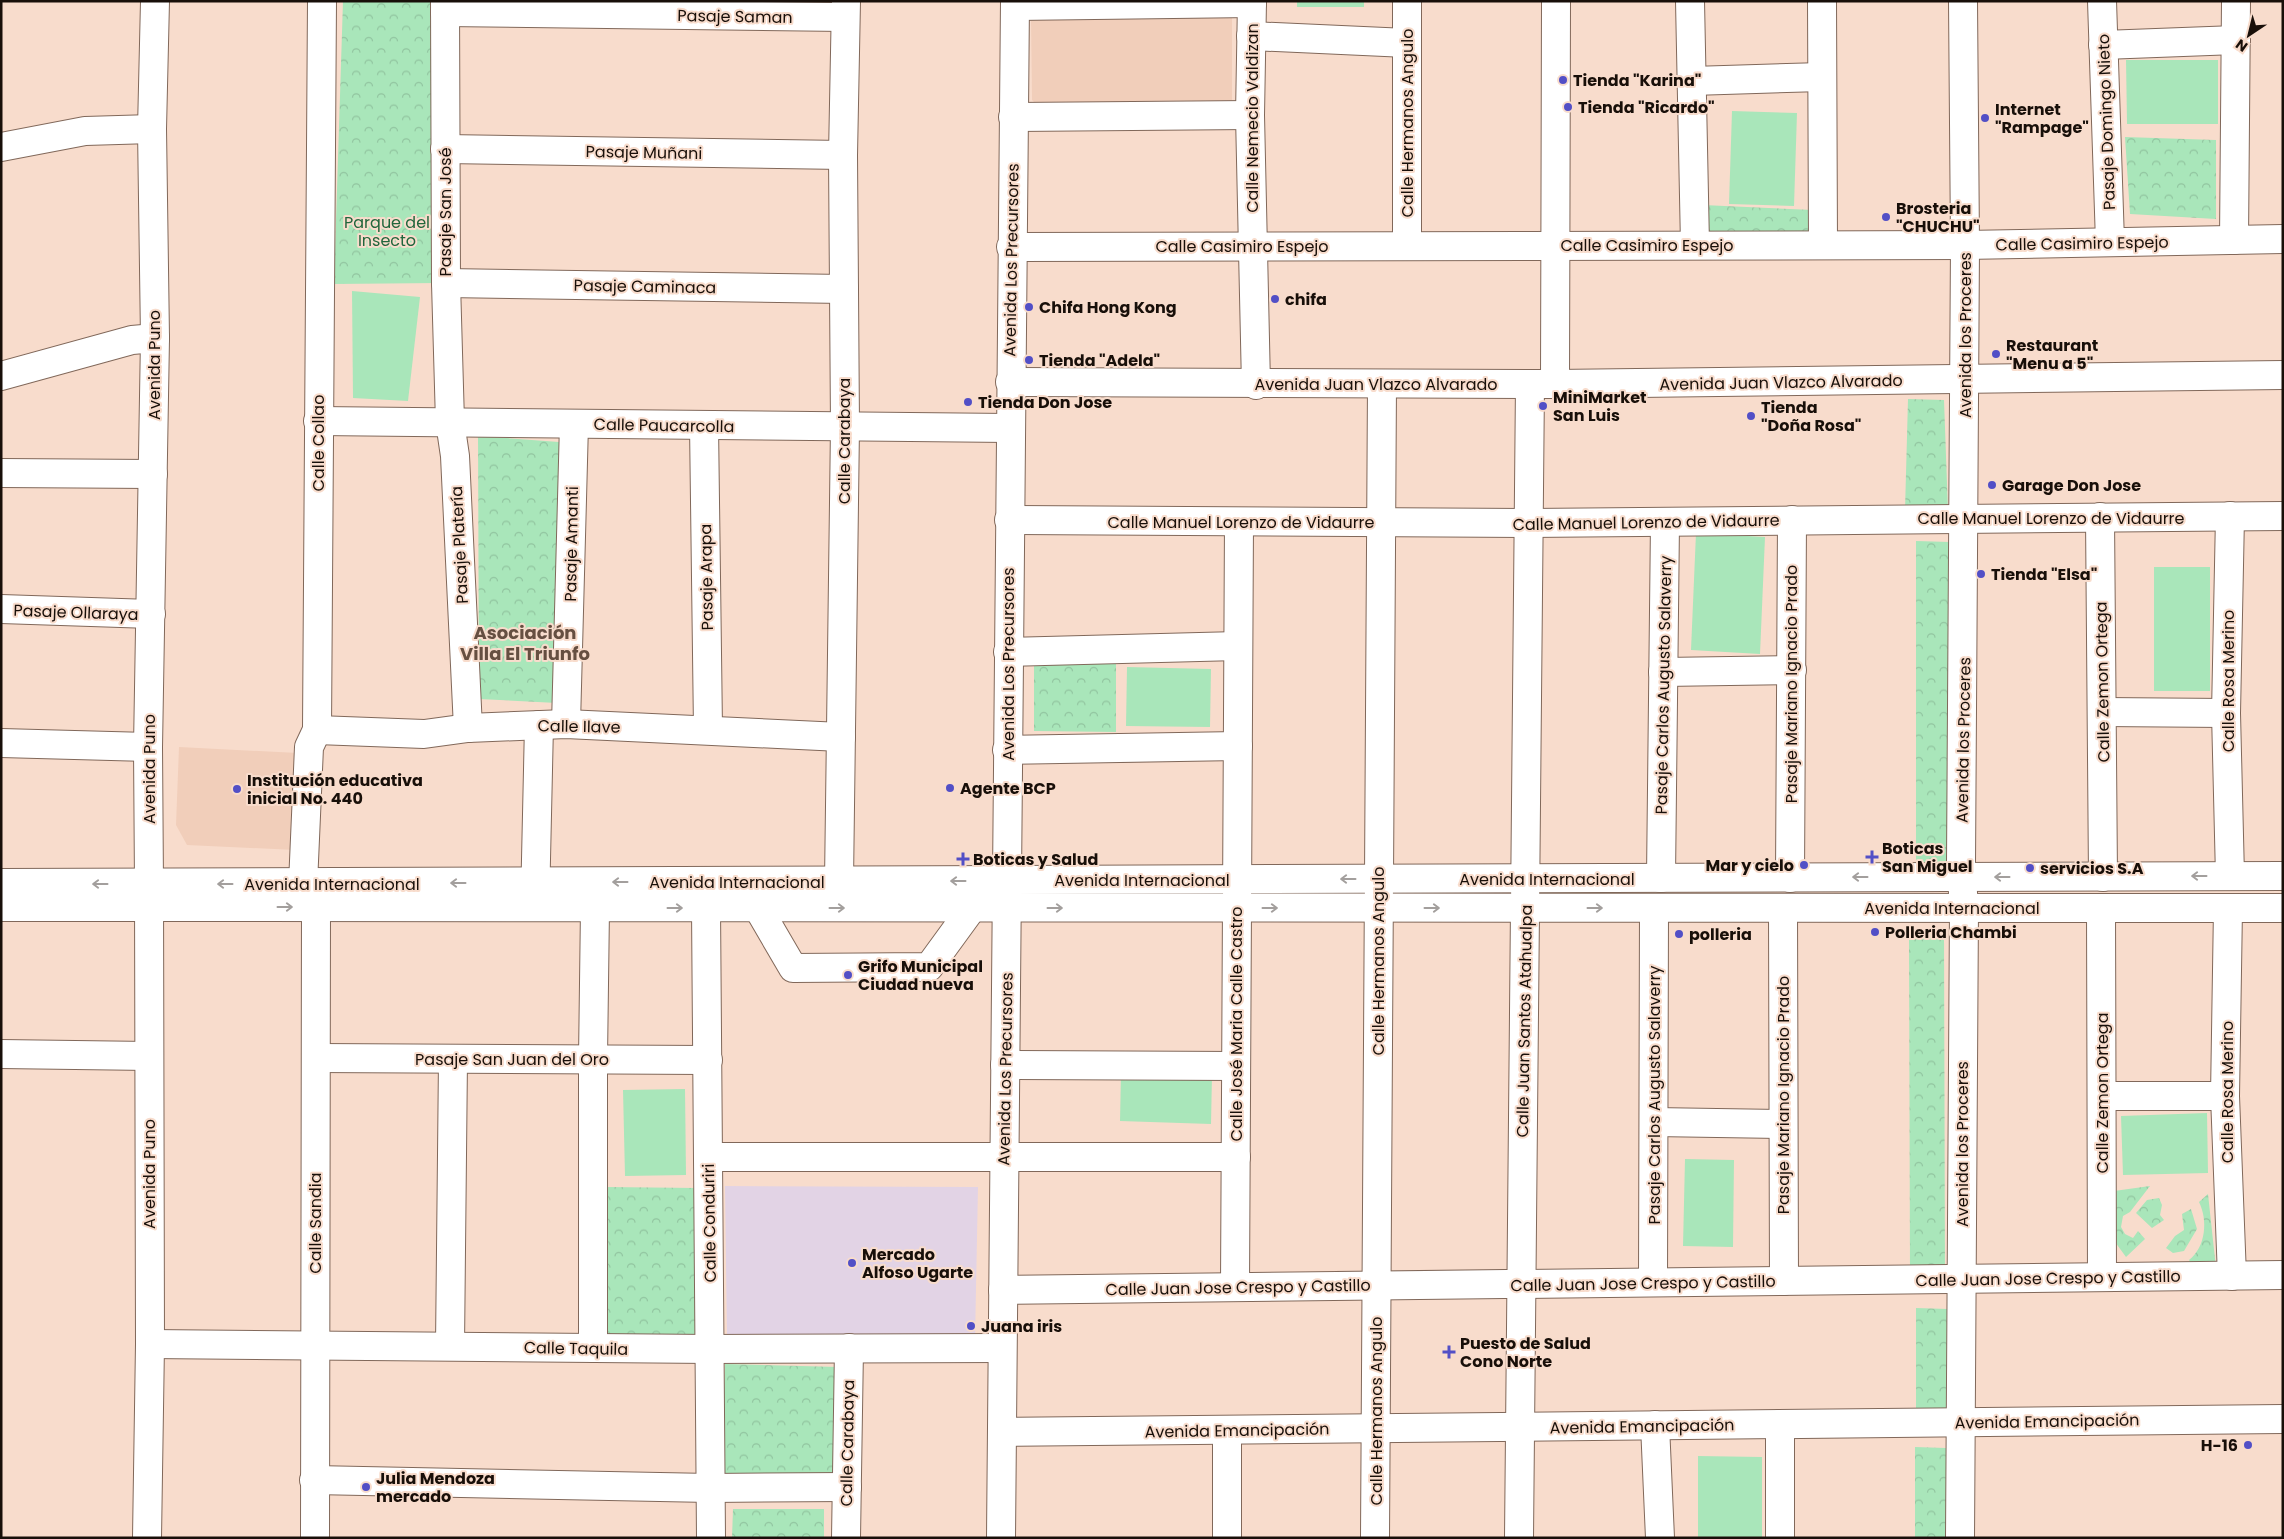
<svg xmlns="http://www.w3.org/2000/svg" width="2284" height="1539" viewBox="0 0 2284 1539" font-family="Poppins,sans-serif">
<defs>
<pattern id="park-crowns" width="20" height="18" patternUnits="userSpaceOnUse" patternTransform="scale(1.25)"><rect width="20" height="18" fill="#a9e6ba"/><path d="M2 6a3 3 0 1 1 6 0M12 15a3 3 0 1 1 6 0" fill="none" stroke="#91c49f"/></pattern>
</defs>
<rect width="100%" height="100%" fill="#f8dccc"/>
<path fill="#e2d3e5" d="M725,1186l253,1 -3,153 -248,-1z"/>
<g fill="#f1ceba">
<path d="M1232,10v94l-195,1 -5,-5 -1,-81z"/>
<path d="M179,747l119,6 -3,97 -108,-5 -11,-20z"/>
</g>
<g fill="#a9e6ba">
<rect x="1297" y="1" width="67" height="6"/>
<path d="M2126,60h92v64h-91z"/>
<path d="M1732,111l65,2 -3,93 -65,-2z"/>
<path d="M352,291l68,6 -12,104 -55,-3z"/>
<path d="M1696,533l69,4 -5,117 -69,-4z"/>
<rect x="2154" y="567" width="56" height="124"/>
<path d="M1127,667l84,2 -1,58 -84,-1z"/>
<path d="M1121,1072l91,3 -1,49 -91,-3z"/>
<path d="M685,1089l1,86 -61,1 -2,-86z"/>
<path d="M2207,1113l1,60 -85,2 -2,-59z"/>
<path d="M1685,1159l49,1 -1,87 -50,-1z"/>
<path d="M1698,1456l64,1v81h-64z"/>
</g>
<g fill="url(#park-crowns)">
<path d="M343,1h88l9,282 -106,1z"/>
<path d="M2125,137l91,3v79l-86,-5z"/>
<path d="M1703,205l110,5 -2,28h-108z"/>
<path d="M1908,399l36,1 4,111h-43z"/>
<path d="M478,436l81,6 -2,261 -78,-4z"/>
<path d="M1916,541l34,1v328h-34z"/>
<path d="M1034,661l82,1v70l-82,-1z"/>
<path d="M1909,933h35l1,339h-35z"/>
<path d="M2150,1186l-20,26 -7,4 -2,11 4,7 8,4 5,-7 7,8 -19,18 -11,-15 -1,-51z"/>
<path d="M606,1187l91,1 1,152 -94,-2z"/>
<path d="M2208,1194l8,74h-23l-4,-8c17,-13 19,-40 10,-58z"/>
<path d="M2159,1198l3,7 -2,10 4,5 -12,8 -16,-15 11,-13z"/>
<path d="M2191,1209l6,20 -13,22 -11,2 -7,-5 9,-12 9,-6 -2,-16z"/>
<path d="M1916,1308l32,1v100h-32z"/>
<path d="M725,1364l114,3 -1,113 -117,-1z"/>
<path d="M1915,1447l31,1v90h-31z"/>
<path d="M733,1509h91v29h-92z"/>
</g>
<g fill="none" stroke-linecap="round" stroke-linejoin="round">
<defs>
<g id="minor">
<path d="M445,1l1,282 4,139 5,34 13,272"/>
<path d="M1252,1l-2,114 6,270"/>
<path d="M1407,1v244"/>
<path d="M1690,1l5,244"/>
<path d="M1822,1l1,244"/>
<path d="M2102,1l8,241"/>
<path d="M1015,6l237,-3"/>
<path d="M445,12l400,5"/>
<path d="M1251,36l156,7"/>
<path d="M2103,45l133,-5"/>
<path d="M1692,81l130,-4"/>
<path d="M1013,117l237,-2"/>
<path d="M1,147l84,-16 67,-2"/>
<path d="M445,149l398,6"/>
<path d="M2234,240l2,-239"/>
<path d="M1011,247l954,-2 318,-6"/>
<path d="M446,283l398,6"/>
<path d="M1,376l131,-36 23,-2"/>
<path d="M1010,382l545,2 728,-9"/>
<path d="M1555,384l1,-383"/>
<path d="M318,421l691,7"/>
<path d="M704,425l4,304"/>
<path d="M1,473l152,1"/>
<path d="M2100,517l3,360"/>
<path d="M1009,520l520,3 754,-7"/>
<path d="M1,609l150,5"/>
<path d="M1008,652l230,-6"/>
<path d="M1663,672l129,-2"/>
<path d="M2103,712l123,1"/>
<path d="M566,724l8,-300"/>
<path d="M317,730l107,4 44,-6 98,-4 275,13"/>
<path d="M1,743l147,4"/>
<path d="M1007,750l231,-4"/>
<path d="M2230,876l-4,-163 4,-197"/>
<path d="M1661,878l4,-356"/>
<path d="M1790,878l2,-358"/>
<path d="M839,882l6,-456 -2,-271 3,-154"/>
<path d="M149,884l-1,-137 7,-409 -3,-209 3,-128"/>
<path d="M303,884l6,-137 8,-17 5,-729"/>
<path d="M535,904l4,-179"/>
<path d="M706,908l5,630"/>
<path d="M758,908l35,60 136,-1 43,-59"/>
<path d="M1783,908l1,373"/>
<path d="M2101,908l1,369"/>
<path d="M2228,908l-3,188 7,180"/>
<path d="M1,1054l148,2"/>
<path d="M316,1058l392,2"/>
<path d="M1005,1065l231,1"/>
<path d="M2102,1096h123"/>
<path d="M1654,1122l128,2"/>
<path d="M709,1157h527"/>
<path d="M1653,1282l1,-374"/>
<path d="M1235,1287l4,-765"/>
<path d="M1003,1290l1280,-15"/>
<path d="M150,1344l561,5 291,-1"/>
<path d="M450,1346l3,-287"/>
<path d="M593,1348v-289l2,-151"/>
<path d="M1780,1424v114"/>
<path d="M1655,1425l5,113"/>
<path d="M1002,1432l1281,-13"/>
<path d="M314,1480l396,8 137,-1"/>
<path d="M315,1538l1,-631"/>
<path d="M846,1538l3,-190"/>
<path d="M1001,1538l14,-1537"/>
<path d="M1227,1538v-108"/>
<path d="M1375,1538l7,-1154"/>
<path d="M1519,1538l11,-1154"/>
<path d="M1960,1538l4,-630 -3,-45 4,-618 -2,-244"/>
</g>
<g id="major">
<path d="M1,883l2282,-7"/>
<path d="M1,907l2282,1"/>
<path d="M147,1538l3,-194 -1,-455"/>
</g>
</defs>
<use href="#minor" stroke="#81685a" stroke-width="30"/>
<use href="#major" stroke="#81685a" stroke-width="30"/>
<use href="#minor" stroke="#fff" stroke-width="28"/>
<use href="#major" stroke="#fff" stroke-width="28"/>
</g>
<defs><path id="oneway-shaft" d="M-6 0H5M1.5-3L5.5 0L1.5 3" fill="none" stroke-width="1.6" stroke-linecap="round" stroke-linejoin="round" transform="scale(1.25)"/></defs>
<g stroke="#a39f9d">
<use href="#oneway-shaft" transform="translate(2199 876) rotate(180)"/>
<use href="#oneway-shaft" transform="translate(1860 877) rotate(180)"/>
<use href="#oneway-shaft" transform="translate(2002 877) rotate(180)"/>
<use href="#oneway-shaft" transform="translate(1348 879) rotate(180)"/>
<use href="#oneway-shaft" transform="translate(958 881) rotate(180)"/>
<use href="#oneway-shaft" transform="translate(620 882) rotate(180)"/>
<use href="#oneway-shaft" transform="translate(458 883) rotate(180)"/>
<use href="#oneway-shaft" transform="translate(100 884) rotate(-180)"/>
<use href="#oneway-shaft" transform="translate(225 884) rotate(180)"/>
<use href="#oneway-shaft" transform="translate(285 907)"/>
<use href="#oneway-shaft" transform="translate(675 908)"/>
<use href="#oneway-shaft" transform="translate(837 908)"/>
<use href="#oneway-shaft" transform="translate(1055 908)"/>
<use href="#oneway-shaft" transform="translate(1270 908)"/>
<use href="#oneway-shaft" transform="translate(1432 908)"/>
<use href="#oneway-shaft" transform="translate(1595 908)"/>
</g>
<g fill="#524fc6" stroke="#f8dccc" stroke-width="2">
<circle cx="1563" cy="80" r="5"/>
<circle cx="1568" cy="107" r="5"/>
<circle cx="1985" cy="118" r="5"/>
<circle cx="1886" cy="217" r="5"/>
<circle cx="1275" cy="299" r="5"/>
<circle cx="1029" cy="307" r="5"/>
<circle cx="1996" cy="354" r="5"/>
<circle cx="1029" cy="360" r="5"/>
<circle cx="968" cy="402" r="5"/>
<circle cx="1543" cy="406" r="5"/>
<circle cx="1751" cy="416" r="5"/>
<circle cx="1992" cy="485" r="5"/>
<circle cx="1981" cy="574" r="5"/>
<circle cx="950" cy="788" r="5"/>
<circle cx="237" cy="789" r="5"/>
<path d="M1869.5 849.5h5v5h5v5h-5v5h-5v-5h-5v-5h5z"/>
<path d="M960.5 851.5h5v5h5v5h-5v5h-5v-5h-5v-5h5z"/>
<circle cx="1804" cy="865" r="5"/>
<circle cx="2030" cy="868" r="5"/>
<circle cx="1875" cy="932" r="5"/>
<circle cx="1679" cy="934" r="5"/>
<circle cx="848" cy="975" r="5"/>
<circle cx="852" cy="1263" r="5"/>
<circle cx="971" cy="1326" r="5"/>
<path d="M1446.5 1344.5h5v5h5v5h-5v5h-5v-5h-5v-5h5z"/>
<circle cx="2248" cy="1445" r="5"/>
<circle cx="366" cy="1487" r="5"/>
</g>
<g text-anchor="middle" stroke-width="4" stroke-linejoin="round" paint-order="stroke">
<g font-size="16" fill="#180f09" stroke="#f8dccc">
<text transform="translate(735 16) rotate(1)" y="6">Pasaje Saman</text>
<text transform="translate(1252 118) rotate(-90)" y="6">Calle Nemecio Valdizan</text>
<text transform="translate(2106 122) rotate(-92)" y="6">Pasaje Domingo Nieto</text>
<text transform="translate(1407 123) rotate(-90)" y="6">Calle Hermanos Angulo</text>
<text transform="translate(644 152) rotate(1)" y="6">Pasaje Muñani</text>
<text transform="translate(445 212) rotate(-90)" y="6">Pasaje San José</text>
<text transform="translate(2082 243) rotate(-1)" y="6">Calle Casimiro Espejo</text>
<text x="1647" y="251">Calle Casimiro Espejo</text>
<text x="1242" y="252">Calle Casimiro Espejo</text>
<text transform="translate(1011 260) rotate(-89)" y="6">Avenida Los Precursores</text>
<text transform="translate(645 286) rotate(1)" y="6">Pasaje Caminaca</text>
<text transform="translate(1965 335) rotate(-90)" y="6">Avenida los Proceres</text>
<text transform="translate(154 365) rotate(-90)" y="6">Avenida Puno</text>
<text transform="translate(1781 382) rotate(-1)" y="6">Avenida Juan Vlazco Alvarado</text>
<text x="1376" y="390">Avenida Juan Vlazco Alvarado</text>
<text transform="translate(664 425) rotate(1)" y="6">Calle Paucarcolla</text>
<text transform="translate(844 441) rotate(-90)" y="6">Calle Carabaya</text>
<text transform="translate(318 443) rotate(-90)" y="6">Calle Collao</text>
<text x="2051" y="524">Calle Manuel Lorenzo de Vidaurre</text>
<text x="1241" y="528">Calle Manuel Lorenzo de Vidaurre</text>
<text transform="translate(1646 522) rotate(-1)" y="6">Calle Manuel Lorenzo de Vidaurre</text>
<text transform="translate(571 544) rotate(-89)" y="6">Pasaje Amanti</text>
<text transform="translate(459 545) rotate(-93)" y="6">Pasaje Platería</text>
<text transform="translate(706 577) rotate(-91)" y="6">Pasaje Arapa</text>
<text transform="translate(76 612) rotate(2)" y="6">Pasaje Ollaraya</text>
<text transform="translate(1008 664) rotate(-90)" y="6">Avenida Los Precursores</text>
<text transform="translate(2228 681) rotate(-90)" y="6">Calle Rosa Merino</text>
<text transform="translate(2102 682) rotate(-91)" y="6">Calle Zemon Ortega</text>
<text transform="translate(1791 684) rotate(-90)" y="6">Pasaje Mariano Ignacio Prado</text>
<text transform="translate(1663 685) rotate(-89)" y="6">Pasaje Carlos Augusto Salaverry</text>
<text transform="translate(579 726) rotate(1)" y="6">Calle Ilave</text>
<text transform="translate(1963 740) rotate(-89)" y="6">Avenida los Proceres</text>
<text transform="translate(149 769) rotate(-90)" y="6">Avenida Puno</text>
<text x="1547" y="885">Avenida Internacional</text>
<text x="1142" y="886">Avenida Internacional</text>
<text x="737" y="888">Avenida Internacional</text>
<text x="332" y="890">Avenida Internacional</text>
<text x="1952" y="914">Avenida Internacional</text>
<text transform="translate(1378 961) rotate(-90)" y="6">Calle Hermanos Angulo</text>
<text transform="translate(1524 1021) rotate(-89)" y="6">Calle Juan Santos Atahualpa</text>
<text transform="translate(1236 1024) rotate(-90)" y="6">Calle José Maria Calle Castro</text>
<text x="512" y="1065">Pasaje San Juan del Oro</text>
<text transform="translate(1005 1069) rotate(-89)" y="6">Avenida Los Precursores</text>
<text transform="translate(2227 1092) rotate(-90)" y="6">Calle Rosa Merino</text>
<text transform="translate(2102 1093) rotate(-90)" y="6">Calle Zemon Ortega</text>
<text transform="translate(1654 1095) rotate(-90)" y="6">Pasaje Carlos Augusto Salaverry</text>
<text transform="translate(1783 1095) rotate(-90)" y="6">Pasaje Mariano Ignacio Prado</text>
<text transform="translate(1962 1144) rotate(-90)" y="6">Avenida los Proceres</text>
<text transform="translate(149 1174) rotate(-90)" y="6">Avenida Puno</text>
<text transform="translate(315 1223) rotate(-90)" y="6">Calle Sandia</text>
<text transform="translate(709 1223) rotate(-91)" y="6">Calle Conduriri</text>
<text transform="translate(2048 1278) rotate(-1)" y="6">Calle Juan Jose Crespo y Castillo</text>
<text transform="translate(1643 1283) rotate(-1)" y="6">Calle Juan Jose Crespo y Castillo</text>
<text transform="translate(1238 1287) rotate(-1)" y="6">Calle Juan Jose Crespo y Castillo</text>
<text transform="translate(576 1348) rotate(1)" y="6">Calle Taquila</text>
<text transform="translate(1376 1411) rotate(-90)" y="6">Calle Hermanos Angulo</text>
<text transform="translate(2047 1421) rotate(-1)" y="6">Avenida Emancipación</text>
<text transform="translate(1642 1426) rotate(-1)" y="6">Avenida Emancipación</text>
<text transform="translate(1237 1430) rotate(-1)" y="6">Avenida Emancipación</text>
<text transform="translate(847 1443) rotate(-89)" y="6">Calle Carabaya</text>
</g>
<g font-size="16" font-weight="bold" fill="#180f09" stroke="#f8dccc" text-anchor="start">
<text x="1573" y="86">Tienda "Karina"</text>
<text x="1578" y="113">Tienda "Ricardo"</text>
<text x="1995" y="115">Internet<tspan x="1995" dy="18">"Rampage"</tspan></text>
<text x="1896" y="214">Brosteria<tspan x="1896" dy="18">"CHUCHU"</tspan></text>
<text x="1285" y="305">chifa</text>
<text x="1039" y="313">Chifa Hong Kong</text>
<text x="2006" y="351">Restaurant<tspan x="2006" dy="18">"Menu a 5"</tspan></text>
<text x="1039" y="366">Tienda "Adela"</text>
<text x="1553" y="403">MiniMarket<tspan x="1553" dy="18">San Luis</tspan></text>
<text x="978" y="408">Tienda Don Jose</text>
<text x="1761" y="413">Tienda<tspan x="1761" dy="18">"Doña Rosa"</tspan></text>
<text x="2002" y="491">Garage Don Jose</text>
<text x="1991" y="580">Tienda "Elsa"</text>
<text x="247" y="786">Institución educativa<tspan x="247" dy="18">inicial No. 440</tspan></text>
<text x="960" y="794">Agente BCP</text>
<text x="1882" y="854">Boticas<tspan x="1882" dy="18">San Miguel</tspan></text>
<text x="973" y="865">Boticas y Salud</text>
<text x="1794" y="871" text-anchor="end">Mar y cielo</text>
<text x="2040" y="874">servicios S.A</text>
<text x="1885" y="938">Polleria Chambi</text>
<text x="1689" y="940">polleria</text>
<text x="858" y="972">Grifo Municipal<tspan x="858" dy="18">Ciudad nueva</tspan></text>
<text x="862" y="1260">Mercado<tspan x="862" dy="18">Alfoso Ugarte</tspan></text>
<text x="981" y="1332">Juana iris</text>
<text x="1460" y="1349">Puesto de Salud<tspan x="1460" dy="18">Cono Norte</tspan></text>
<text x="2238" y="1451" text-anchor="end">H-16</text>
<text x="376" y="1484">Julia Mendoza<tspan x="376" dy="18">mercado</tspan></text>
</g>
<g font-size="16" fill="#21663c" stroke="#f8dccc">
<text x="387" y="228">Parque del<tspan x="387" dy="18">Insecto</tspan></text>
</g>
<g font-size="18" font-weight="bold" fill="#664f41" stroke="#f8dccc">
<text x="525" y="639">Asociación<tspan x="525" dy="21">Villa El Triunfo</tspan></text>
</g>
</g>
<rect width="2284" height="1539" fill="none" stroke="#180f09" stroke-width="5"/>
<g transform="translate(2249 35) rotate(215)" stroke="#f8dccc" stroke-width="4" paint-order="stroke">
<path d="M0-4L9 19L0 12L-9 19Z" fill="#180f09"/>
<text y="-8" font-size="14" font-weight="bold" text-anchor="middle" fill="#180f09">N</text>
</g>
</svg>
